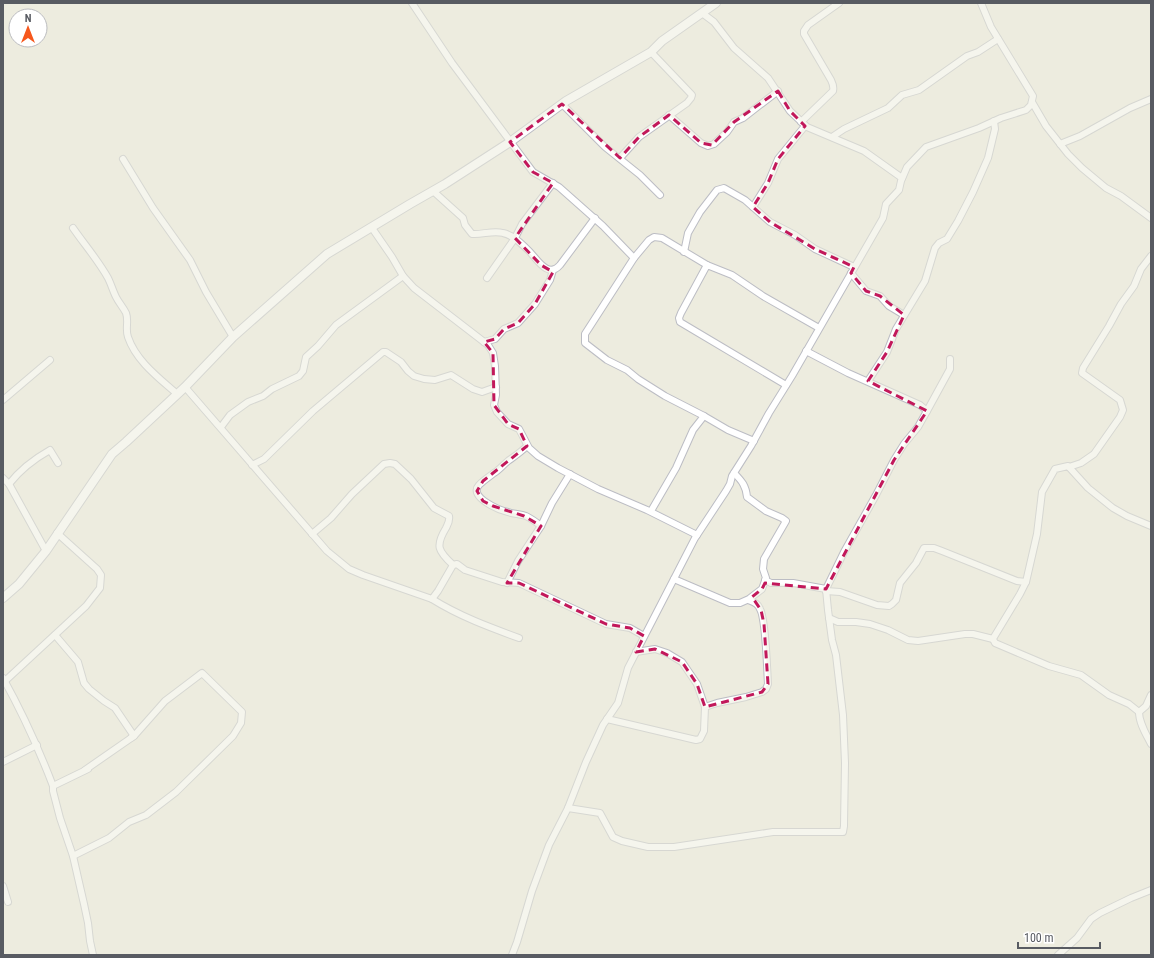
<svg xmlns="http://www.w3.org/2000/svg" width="1154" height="958" viewBox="0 0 1154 958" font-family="'Roboto Condensed',sans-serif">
<rect width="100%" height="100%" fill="#edecdf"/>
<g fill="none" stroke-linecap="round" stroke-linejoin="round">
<defs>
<g id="minor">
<path d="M412,3l40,60 81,109 26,15 44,39 31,32"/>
<path d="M702,13l12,9 20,26 34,30 22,33 17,16 57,24 38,27"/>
<path d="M1032,102l14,24 22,28 14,14 24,20 15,8 30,22"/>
<path d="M562,104l43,43 35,28 20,20"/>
<path d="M669,115l32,28 7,3 6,-2 13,-12 7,-10 9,-4 35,-27"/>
<path d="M801,122l32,-31c1,-4 0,-7 -2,-11l-27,-46v-3l4,-6 31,-22"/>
<path d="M832,137l12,-8 44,-21 14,-13 17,-5 48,-34 11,-4 20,-13"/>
<path d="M1060,144l20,-8 50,-28 21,-9"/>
<path d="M620,158l19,-21 48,-34 4,-5 1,-3 -41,-43"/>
<path d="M123,159l30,49 37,52 16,32 27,45"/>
<path d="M433,191l30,27 2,7 7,9c10,1 21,-4 31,-1 10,2 19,11 26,18 8,8 19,28 31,14l35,-47"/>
<path d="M753,207l15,-24 10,-24 27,-33"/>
<path d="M73,228c11,16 25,32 35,50 3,6 5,13 8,19 3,6 7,10 10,16 3,8 -1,16 2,24 8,24 31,41 49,57"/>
<path d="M372,228l20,29 11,19 11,12 74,57 5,8 2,13 1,29 -2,10 3,7 11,12 11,5 10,19 9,8 20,12 40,21 49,21 50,25"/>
<path d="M684,252l4,-19 12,-21 17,-22 7,-2 21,12 25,22 25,13 20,14 39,18"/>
<path d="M707,265l-45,-27 -8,-1 -5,3 -15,18 -49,76v9l22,17 20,10 11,9 27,17 39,20 24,14 26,11"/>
<path d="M851,273l15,18 14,5 9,10 15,9"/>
<path d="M487,278l28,-40 7,-14 31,-41"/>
<path d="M484,342l11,-3 9,-10 14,-6 17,-19 15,-24 3,-10"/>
<path d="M868,381l19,-29 9,-23 29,-48 10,-33 4,-5 8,-4 11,-18 15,-29 15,-34 7,-29 -1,-8"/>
<path d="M786,385l-106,-63 -1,-4 2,-5 26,-48 25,10 31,21 56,32"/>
<path d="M185,387l142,164 22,18 14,6 69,24 6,-8 15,-26 4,-1 8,6 37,12 17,1 87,41 24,4 14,8"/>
<path d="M3,400l47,-40"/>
<path d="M927,411l23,-42v-10"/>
<path d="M221,427l9,-12 18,-13 15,-6 9,-7 27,-13 4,-5 3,-14 12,-11 18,-21 67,-49"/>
<path d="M527,446c-6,6 -12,10 -19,15 -5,4 -9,9 -14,12 -5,4 -10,7 -15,12 -11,12 20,25 29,27 6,2 12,2 18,4 6,3 10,6 15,10"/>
<path d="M252,465l12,-6 49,-48 70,-59h3l15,10 7,9 6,5 10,3 11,1 16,-5 22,14 9,3 14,-5"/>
<path d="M1069,467l12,-4 13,-9 26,-37 3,-7 -3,-10 -38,-27 1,-5 26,-42 12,-22 13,-18 7,-17 10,-13"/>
<path d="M3,478l6,6 37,67"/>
<path d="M9,484c11,-14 25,-25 41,-34l8,13"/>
<path d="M651,511l25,-43 17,-38 11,-14"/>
<path d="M312,534l19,-16 21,-24 32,-30 6,-1 5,1 16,15 23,29 15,8c1,5 -1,8 -3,12 -11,18 -8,23 7,37"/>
<path d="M674,579l56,24h10l9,-4 13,-10 4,-11 -3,-9 1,-10 22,-38 -4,-3 -16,-7 -19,-14c-1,-11 -5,-16 -13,-24"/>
<path d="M765,580l6,3h22l33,6"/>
<path d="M1026,582l-6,12 -26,43 -1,2 2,4 54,23 32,9 28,20 20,9 10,8"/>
<path d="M507,583l11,-22 23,-35 11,-23 18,-29"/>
<path d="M826,591l14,1 37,13 12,1 3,-2 4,-4 4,-17 16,-20 8,-15h10l8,3 75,30 9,1 11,-48 5,-42 13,-23 13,-3 20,22 25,20 14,8 24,10"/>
<path d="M432,599c27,17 57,28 87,39"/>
<path d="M829,618l9,4h18l14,2 18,6 20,10 10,1 47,-7h8l20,5"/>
<path d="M55,635l23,27 6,21 5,6 15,12 11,7 19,28 -3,2"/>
<path d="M3,678c20,36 35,69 50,108v5l7,27 13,38 11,48 4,19 2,18 3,14"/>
<path d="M5,681l81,-75 14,-18 1,-13 -4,-6 -40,-36"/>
<path d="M1151,695l-5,11 -7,6c0,11 7,22 12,32"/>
<path d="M705,707l12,-4 29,-6 16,-5 4,-3 2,-5c-1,-14 -2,-65 -8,-75 -2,-6 -7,-7 -12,-9"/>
<path d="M607,719l89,21 4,-1 4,-8 1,-24 -8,-23 -15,-22 -15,-9 -12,-4 -19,3"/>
<path d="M3,762l34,-17"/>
<path d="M53,786l35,-17"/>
<path d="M568,808l32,5 13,24 9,4 26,6h26l99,-15h70l1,-6 1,-63 -2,-48 -7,-60 -4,-15 -4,-30 -2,-21 18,-37 32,-57 18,-35 10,-16 14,-17 9,-16 -7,-6 -72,-32 -42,-22"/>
<path d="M73,856l36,-18 20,-16 17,-7 30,-23 57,-56 8,-13 1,-11 -40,-39 -37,28 -31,35 -49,34"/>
<path d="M3,886l5,16"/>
<path d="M512,955l5,-13 15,-51 17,-46 19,-37 18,-46 17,-37 15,-22 10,-35 67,-130 31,-47 4,-7 2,-8 19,-30 18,-33 23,-37 91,-158 3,-14 13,-14 2,-9 6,-14 19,-20 53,-19 22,-10 25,-8 5,-5 2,-9 -42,-69 -10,-24"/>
<path d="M1058,955l19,-17 14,-19 9,-6 31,-15 20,-8"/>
</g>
<path id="tertiary" d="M3,598l16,-14 27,-33 66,-97 14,-12 59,-55 48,-50 94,-83 83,-50 35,-20 65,-42 56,-41 85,-49 11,-11 54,-38"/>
</defs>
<use href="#minor" stroke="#bcbdc4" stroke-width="8"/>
<use href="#tertiary" stroke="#bcbdc4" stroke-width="10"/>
<use href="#minor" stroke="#fff" stroke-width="6"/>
<use href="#tertiary" stroke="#fff" stroke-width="8"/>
</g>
<path d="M0 0H1154V958H0ZM778,91l12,20 15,15 -27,33 -10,24 -15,24 17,15 45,27 39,18 -3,6 15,18 14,5 24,19 -17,37 -19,29 59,30 -33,49 -68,129 -61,-6 -3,6 -10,8 9,13 3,14 4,60 -6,8 -57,15 -8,-23 -15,-22 -27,-13 -19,3 8,-16 -14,-8 -24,-4 -87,-41h-12l34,-57 -17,-10 -31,-10 -10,-5 -6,-10 6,-10 44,-35 -8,-17 -11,-5 -14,-19 -1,-52 -9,-11 11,-3 9,-10 14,-6 17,-19 18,-32 -12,-7 -26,-27 38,-55 -20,-11 -23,-30 52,-38 58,54 19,-21 30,-22 32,28 11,2 22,-23z" fill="#edecdf" fill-opacity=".55" fill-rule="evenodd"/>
<path fill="none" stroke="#c2185b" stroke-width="3" stroke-dasharray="8 5" stroke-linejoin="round" d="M778,91l12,20 15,15 -27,33 -10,24 -15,24 17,15 45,27 39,18 -3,6 15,18 14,5 24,19 -17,37 -19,29 59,30 -33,49 -68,129 -61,-6 -3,6 -10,8 9,13 3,14 4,60 -6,8 -57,15 -8,-23 -15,-22 -27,-13 -19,3 8,-16 -14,-8 -24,-4 -87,-41h-12l34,-57 -17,-10 -31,-10 -10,-5 -6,-10 6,-10 44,-35 -8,-17 -11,-5 -14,-19 -1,-52 -9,-11 11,-3 9,-10 14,-6 17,-19 18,-32 -12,-7 -26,-27 38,-55 -20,-11 -23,-30 52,-38 58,54 19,-21 30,-22 32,28 11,2 22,-23z"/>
<rect width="1154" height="958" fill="none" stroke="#585b62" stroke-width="8"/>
<g transform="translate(28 28)"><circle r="19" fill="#ffffff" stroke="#bcbdc0"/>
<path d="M0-3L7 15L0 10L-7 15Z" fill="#f6571c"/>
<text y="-6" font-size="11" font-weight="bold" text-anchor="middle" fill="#585b62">N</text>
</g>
<path d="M1018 942v6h82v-6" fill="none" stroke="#585b62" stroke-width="2"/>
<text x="1024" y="942" font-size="12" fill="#585b62" stroke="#ffffff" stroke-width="3" paint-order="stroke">100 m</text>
</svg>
